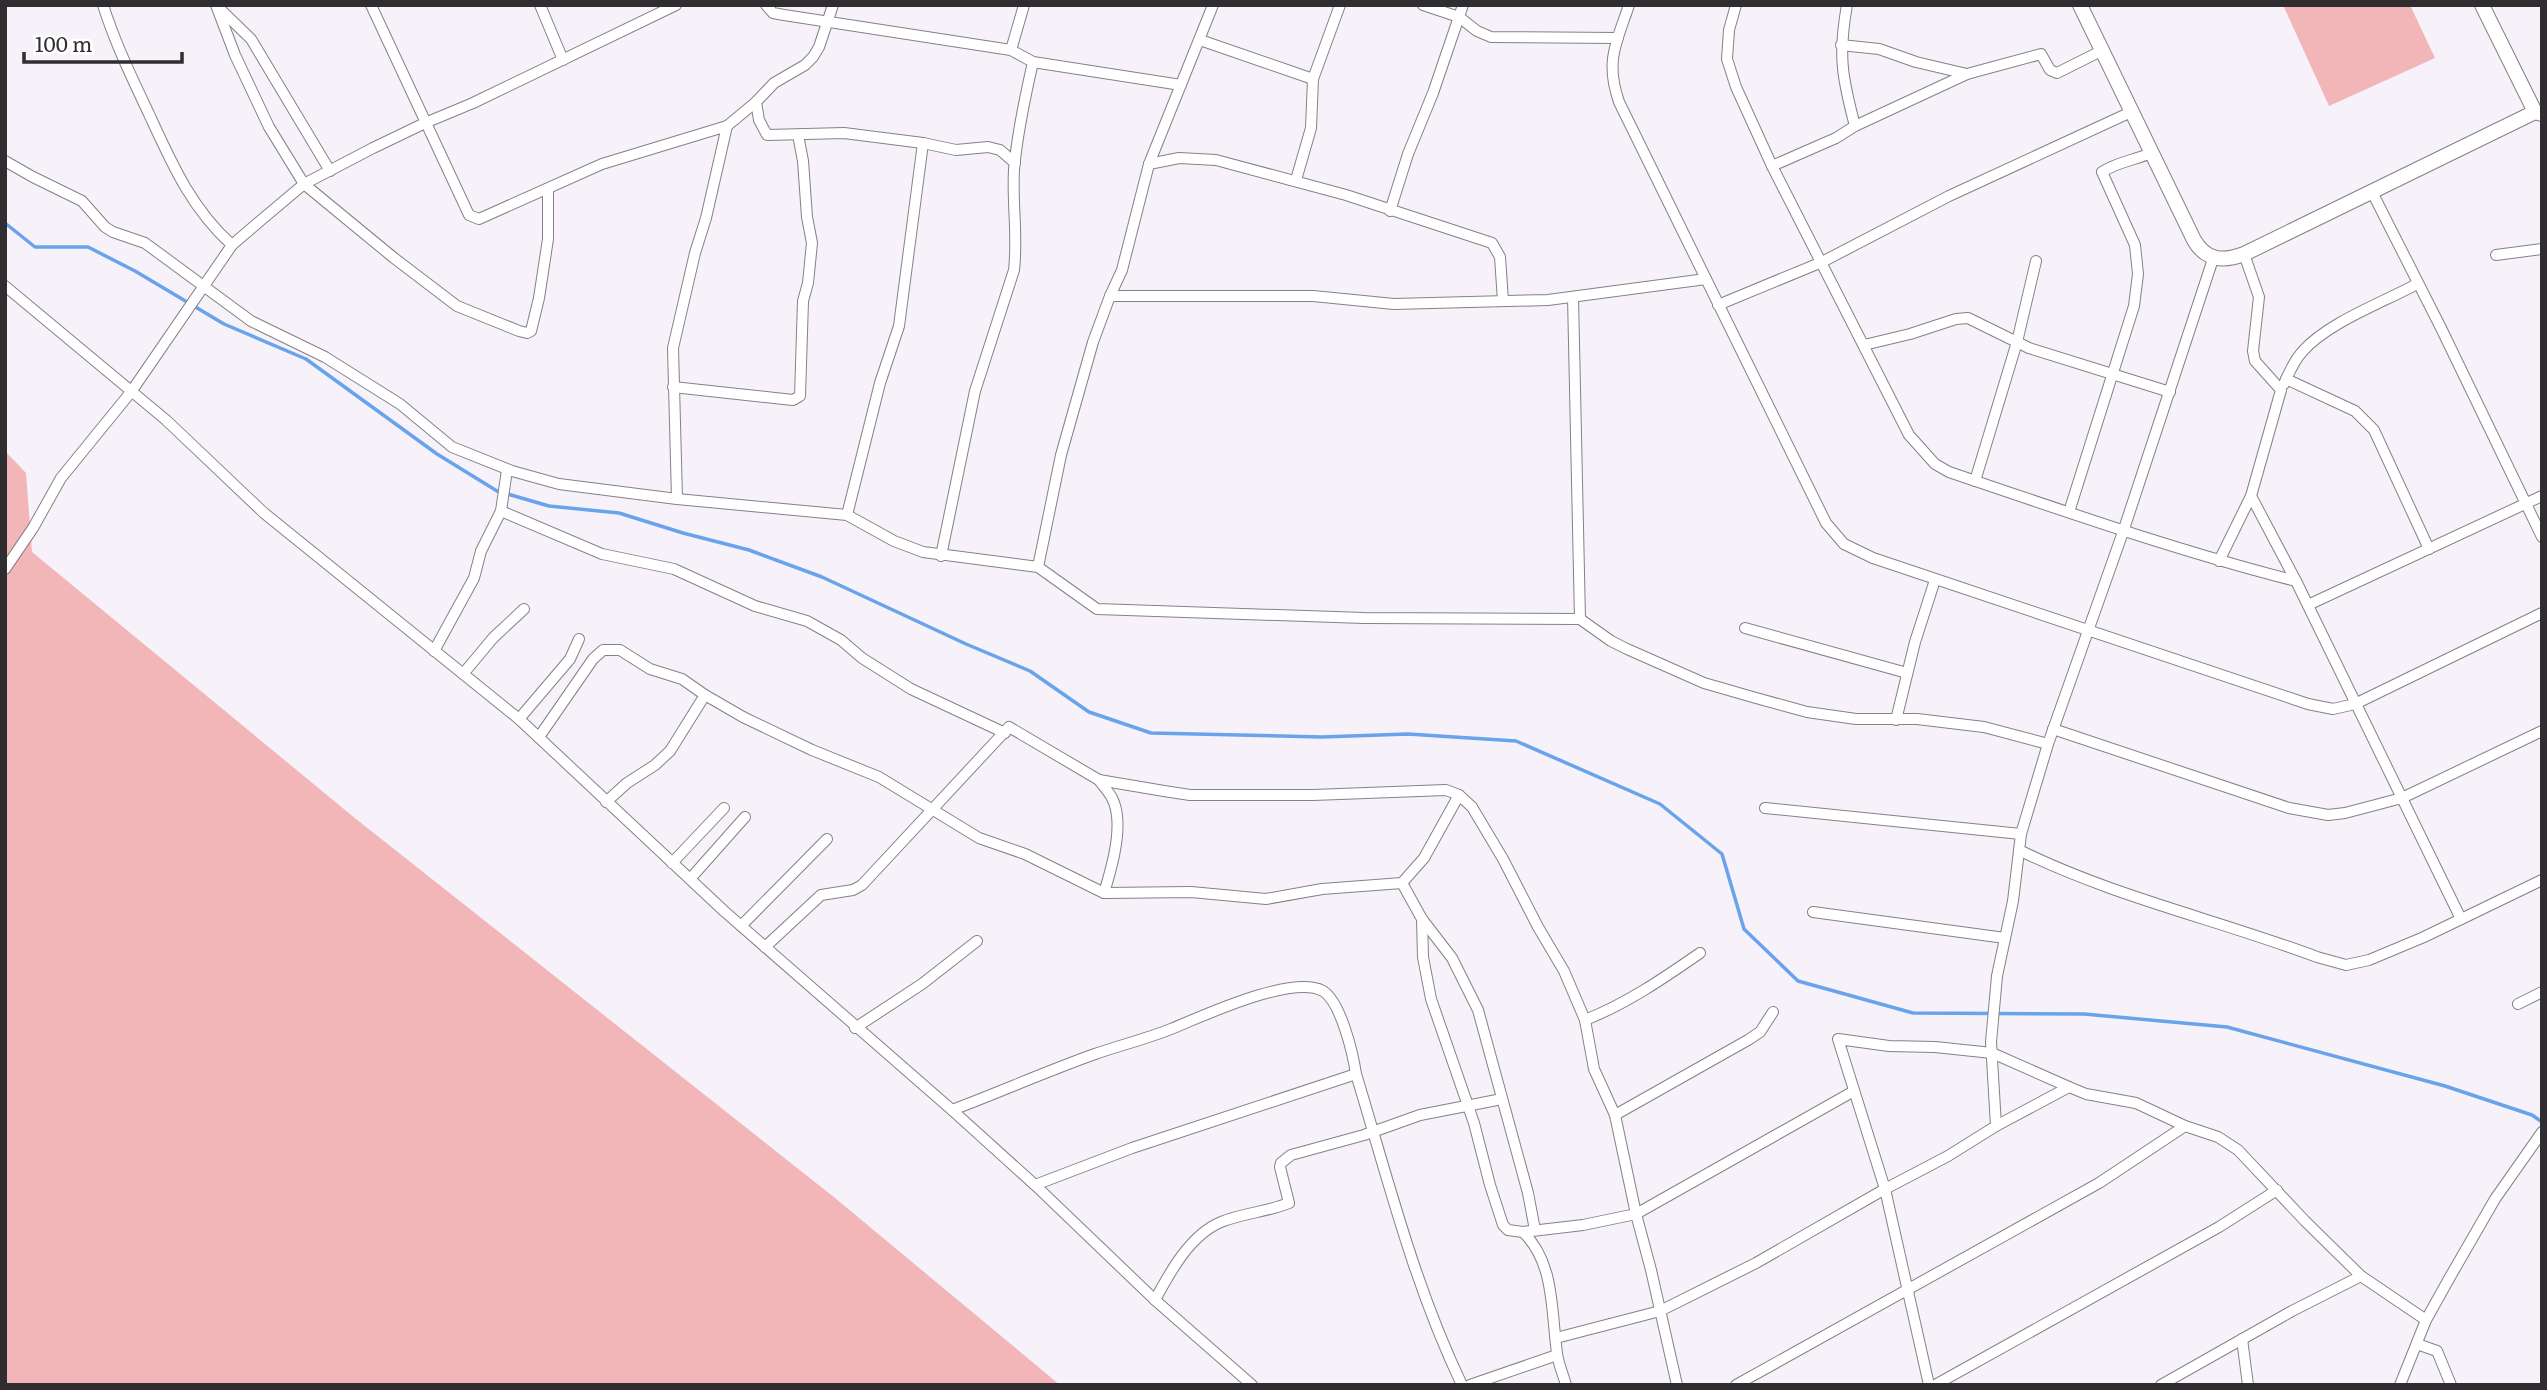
<svg xmlns="http://www.w3.org/2000/svg" width="2547" height="1390" viewBox="0 0 2547 1390" font-family="Literata,serif">
<rect width="100%" height="100%" fill="#f7f2f9"/>
<g fill="#f2b5b8">
<path d="M2283,5h127l25,53 -106,48z"/>
<path d="M5,451l21,22 6,79 324,267 479,379 225,187h-1055z"/>
</g>
<g fill="none" stroke-linecap="round" stroke-linejoin="round">
<path stroke="#69a3ec" stroke-width="3.5" d="M5,223l30,24h53l47,24 89,53 82,35 131,95 60,37 52,15 70,7 64,20 66,17 73,27 144,67 64,27 59,41 62,21 171,4 86,-3 108,7 144,63 62,50 22,75 54,52 115,32 171,1 143,13 218,59 87,29 10,7"/>
<defs>
<g id="minor">
<path d="M103,5c12,38 29,73 46,109 23,50 42,94 83,131"/>
<path d="M216,5l19,50 34,72 35,57 90,74 63,48 62,25 8,2 4,-2 8,-33 9,-59v-50"/>
<path d="M371,5l98,210 10,4 123,-55 125,-38 29,-24 18,-19 31,-18 8,-8 6,-10 14,-42"/>
<path d="M540,5l23,55"/>
<path d="M766,5l7,8 11,2 227,35 22,12 148,23"/>
<path d="M1423,5l36,12 18,14 14,6 127,1"/>
<path d="M1629,5c-13,39 -24,56 -10,97l207,421 18,21 29,14 435,146 25,5 22,-5 187,-91"/>
<path d="M1736,5l-7,25 -2,29 9,28 36,79 137,269 26,29 14,8c115,39 229,79 347,109"/>
<path d="M1847,5c-9,50 -5,72 8,121"/>
<path d="M219,8l32,31 79,132"/>
<path d="M1200,40l113,39"/>
<path d="M1841,45l38,4 37,13 51,12"/>
<path d="M1011,50l13,-45"/>
<path d="M756,102l3,18 8,15 77,-2 79,10 33,7 32,-3 12,3 15,13"/>
<path d="M5,161l28,16 49,24 23,26 8,5 32,11 106,78 74,36 75,47 52,43 60,24 47,13 118,15 170,16 47,26 29,11 115,15 59,42 267,9 216,1 31,22 16,8 77,34 52,15 51,14 49,7h61l67,8 64,17"/>
<path d="M1149,164l30,-6 37,2 130,35 146,48 8,14 3,44"/>
<path d="M1772,166l64,-28 19,-12 112,-52 74,-20 9,16 7,3 44,-22"/>
<path d="M1296,180l15,-52 2,-49 27,-74"/>
<path d="M2372,192l69,136 101,209"/>
<path d="M1390,211l18,-57 25,-61 30,-88"/>
<path d="M2496,255l46,-6"/>
<path d="M5,286l161,134 98,93 255,206 205,192 228,199 83,75 120,115 97,85"/>
<path d="M1110,296h203l81,8 154,-4 158,-21"/>
<path d="M1573,297l7,322"/>
<path d="M1718,305l104,-43 127,-66 182,-84"/>
<path d="M1864,345l46,-11 46,-15 12,-1 61,30 141,44"/>
<path d="M2286,379l69,32 19,19 55,119"/>
<path d="M2284,384c5,-11 10,-24 19,-33 24,-28 81,-49 114,-67"/>
<path d="M673,387l120,13 7,-4 3,-95 5,-18 4,-40 -5,-26 -4,-56 -5,-26"/>
<path d="M1975,481l42,-139 19,-81"/>
<path d="M2251,496l45,85 165,338"/>
<path d="M677,499l-4,-151 22,-95 11,-35 21,-92"/>
<path d="M501,511l101,43 72,15 81,37 52,15 34,19 21,18 49,31 94,44"/>
<path d="M2069,512l65,-206 4,-32 -3,-29 -33,-73c15,-10 33,-12 49,-19"/>
<path d="M847,515l33,-132 19,-57 24,-183"/>
<path d="M941,556l34,-165 39,-121c4,-34 -2,-67 0,-100 3,-36 11,-73 19,-108"/>
<path d="M2219,561l32,-65 30,-106 -26,-29 -2,-10 6,-54 -15,-43"/>
<path d="M1038,567l23,-112 32,-113 17,-46 12,-26 27,-106 64,-159"/>
<path d="M5,569l28,-41 28,-50 70,-86 101,-147 28,-24 44,-37 69,-36 52,-25 48,-20 203,-98"/>
<path d="M2308,605l234,-109"/>
<path d="M1745,628l162,45"/>
<path d="M434,651l40,-73 7,-27 20,-40 6,-41"/>
<path d="M463,674l30,-36 31,-29"/>
<path d="M705,695l38,22 69,33 67,27 100,61 46,16 79,39 87,-1 75,7 56,-10 80,-6 22,-25 35,-63"/>
<path d="M519,719l51,-60 9,-20"/>
<path d="M1896,720l19,-78 20,-62"/>
<path d="M2053,729l236,79 39,7 17,-2 57,-15 140,-67"/>
<path d="M539,737l54,-78 10,-9h17l30,19 32,10 23,16 -35,56 -15,14 -28,18 -21,19"/>
<path d="M1099,780c4,6 10,12 13,18 13,25 0,69 -8,95"/>
<path d="M1765,808l256,26"/>
<path d="M2019,850c95,47 200,70 298,107l29,8 23,-5 55,-23 118,-57"/>
<path d="M672,863l52,-55"/>
<path d="M690,879l55,-62"/>
<path d="M1402,883l20,36 30,39 26,52 50,183 7,37"/>
<path d="M1813,912l192,26"/>
<path d="M1422,919l1,38 8,42 43,124 16,62 13,40 5,5 15,2 60,-7 53,-11 218,-123"/>
<path d="M741,926l86,-87"/>
<path d="M765,947l56,-52 32,-5 9,-5 147,-158 90,53 65,11 26,4h123l133,-5 13,5 13,12 31,52 35,68 26,44 21,49 9,49 21,46 21,99 15,56 26,115"/>
<path d="M2518,1004l24,-12"/>
<path d="M1585,1020c41,-16 79,-42 115,-67"/>
<path d="M855,1028l67,-44 55,-43"/>
<path d="M952,1110c48,-18 95,-39 143,-56 26,-9 51,-15 76,-25 32,-13 121,-55 152,-38 18,11 30,63 33,83 32,105 58,211 106,311"/>
<path d="M1615,1115l133,-75 12,-8 13,-20"/>
<path d="M1996,1126l-5,-84 6,-66 16,-75 8,-67 27,-90 75,-212 90,-273"/>
<path d="M1035,1185l97,-37 224,-74"/>
<path d="M1523,1232c32,31 28,79 34,121 1,10 6,21 9,32"/>
<path d="M1155,1300c15,-28 35,-65 66,-78 22,-9 46,-10 68,-19l-9,-36 1,-4 10,-8 73,-20 56,-20 82,-16"/>
<path d="M1556,1338l104,-27 96,-48 129,-74 63,-33 48,-30 73,-39 17,7 50,9 49,23"/>
<path d="M2242,1339l6,46"/>
<path d="M2417,1344l20,7 14,34"/>
<path d="M1470,1385l87,-30"/>
<path d="M1736,1385l363,-202 86,-57 33,11 20,13 67,71 56,55 65,44"/>
<path d="M1929,1385l-44,-196 -47,-150 51,7 46,1 57,6 77,34"/>
<path d="M1935,1385l284,-158 58,-37"/>
<path d="M2161,1385l131,-74 69,-35"/>
<path d="M2400,1385l26,-65 24,-43 45,-78 47,-67"/>
</g>
<g id="secondary">
<path d="M2080,5l114,235c12,21 29,22 50,14l291,-142"/>
<path d="M2482,5l53,107 7,2"/>
</g>
</defs>
<use href="#minor" stroke="#858187" stroke-width="12"/>
<use href="#secondary" stroke="#858187" stroke-width="16"/>
<use href="#minor" stroke="#fff" stroke-width="10"/>
<use href="#secondary" stroke="#fff" stroke-width="14"/>
</g>
<rect width="2547" height="1390" fill="none" stroke="#2f2d2f" stroke-width="14"/>
<path d="M24 52v10h158v-10" fill="none" stroke="#2f2d2f" stroke-width="3.5"/>
<text x="35" y="52" font-size="21" fill="#2f2d2f" stroke="#ffffff" stroke-width="5" paint-order="stroke">100 m</text>
</svg>
